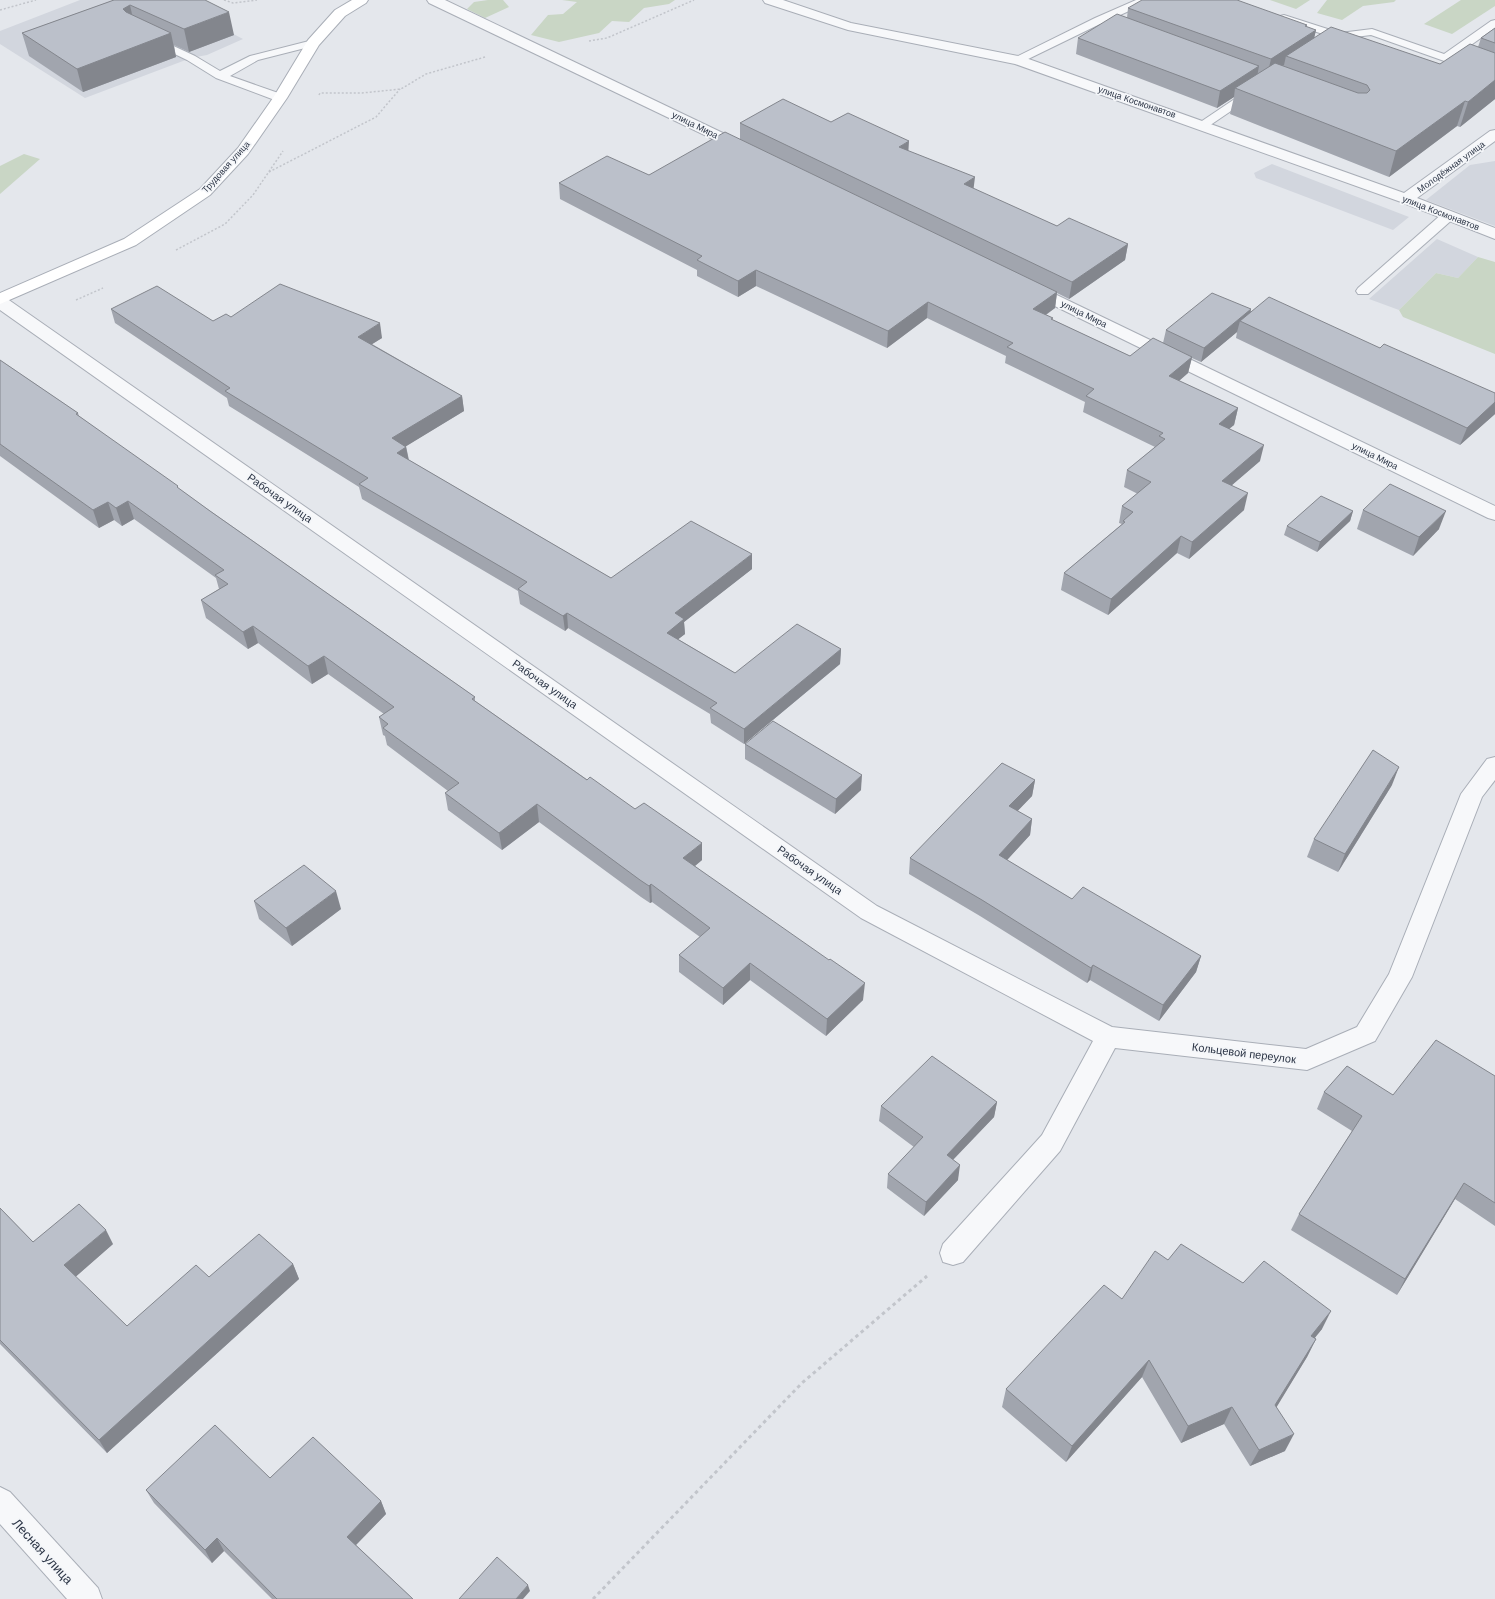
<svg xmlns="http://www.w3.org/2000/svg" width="1495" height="1599" viewBox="0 0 1495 1599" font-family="Arial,sans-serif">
<rect width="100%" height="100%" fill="#e4e7ec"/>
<g fill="#d2d6de">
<path d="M80,0h88l75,39 -36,16 -16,3 -106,40 -85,-54v-13z"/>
<path d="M1495,161v65l-69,-26 44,-35z"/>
<path d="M1272,164l137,53 -16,13 -137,-52 -2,-5z"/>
<path d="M1437,239l41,18 -20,21 -22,-5 -37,37 -30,-11z"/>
</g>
<g fill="#c9d6c5">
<path d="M488,0h15l6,7 -24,11 -18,-9 7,-7z"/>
<path d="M562,0h113l-6,4 -25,4 -15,14 -17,-1 -13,12 -40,9 -28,-7 17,-20 15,-1 14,-12z"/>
<path d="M1270,0h40l-14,9z"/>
<path d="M1327,0h69l-2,2 -31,4 -21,14 -25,-7z"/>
<path d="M1461,0h34v6l-43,28 -28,-10z"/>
<path d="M24,154l16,5 -40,35v-28z"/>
<path d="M1478,257l17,5v92l-92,-37 -4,-7 37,-37 22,5z"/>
</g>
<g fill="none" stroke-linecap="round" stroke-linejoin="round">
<defs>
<g id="service">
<path d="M1136,0h14l-1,2 -40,18 23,9 2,2 -2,2h-8l-24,-9 -78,38h-8l-2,-2 2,-2 81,-40z"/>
<path d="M1284,15l56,18 32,-4 72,25 47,-33 4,-1v8l-41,29 41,15v7l-124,-44 -32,4 -4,-1 -55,-18 -2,-2 2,-2z"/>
<path d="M152,36l43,20 25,15 30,-15 63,-16 4,1 2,2 -2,2 -59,15 -28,16 54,19 2,3 -2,3 -4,1 -64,-24 -29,-18 -39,-19 -2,-2 2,-2z"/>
<path d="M1252,88l4,2 2,2 -2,2 -50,34h-8l-2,-3 52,-35z"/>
<path d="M1448,212l5,1 1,3 -1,3 -85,75h-10l-2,-3 2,-3 85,-75z"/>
</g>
<g id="minor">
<path d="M427,0h18l305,146 2,3 -2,3 -5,1 -5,-1 -311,-149z"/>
<path d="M763,0h20l68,23 172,34 381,136 86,-62 5,-1v11l-78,57 78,30v11l-94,-37 -386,-138 -167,-34 -83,-27z"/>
<path d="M1030,283l6,2 459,221v14l-7,-2 -464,-227 -2,-3 2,-3z"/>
<path d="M0,297l6,1 871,608 235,121 194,22 51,-22 32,-53 72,-180 26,-35 8,-2v23l-13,17 -70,180 -37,64 -68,29 -192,-22 -55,103 -97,111 -10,3 -10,-3 -3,-9 3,-9 99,-109 51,-94 -232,-123 -861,-608z"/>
<path d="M0,1487l10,5 88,96 4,11h-35l-67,-75z"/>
</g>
<path id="secondary" d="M352,0h16l-2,3 -21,13 -26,29 -32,53 -39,56 -38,41 -74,50 -136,59v-11l124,-54 76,-50 38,-41 35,-50 35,-58 27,-30z"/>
</defs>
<use href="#service" stroke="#a9aeb7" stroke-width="2"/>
<use href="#minor" stroke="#a9aeb7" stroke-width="2"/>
<use href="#secondary" stroke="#a9aeb7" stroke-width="2"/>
<g stroke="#c2c5cb" stroke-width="1.5" stroke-dasharray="2 2" stroke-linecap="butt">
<path d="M224,0l9,3 24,-3"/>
<path d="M0,10l36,-10"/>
<path d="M589,41l18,-3 87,-38"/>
<path d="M319,95l1,-2h42l39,-4 25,-15 59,-17"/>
<path d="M269,172l107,-55 24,-28"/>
<path d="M176,250l49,-26 28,-29 30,-44"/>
<path d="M76,300l27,-12"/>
</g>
<path stroke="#c2c5cb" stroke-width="3" stroke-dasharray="3.5 3.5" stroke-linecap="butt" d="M593,1599l209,-216 125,-107"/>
<use href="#service" fill="#f7f8fa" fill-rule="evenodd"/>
<use href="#minor" fill="#f7f8fa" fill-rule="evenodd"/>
<use href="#secondary" fill="#fff" fill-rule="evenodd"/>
</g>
<g fill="#a1a5ae">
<path d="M114,0l120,35 -45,17 -15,-7 2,12 -93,35 -54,-36 -7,-23z"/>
<path d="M1128,8l188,22 -2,8 126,26 38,-17 3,-9 14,-10v71l-35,28 -3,-1 -68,51 -159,-63 4,-17 -17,11 -141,-54 2,-16 49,-20z"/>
<path d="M831,122l77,29 65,38 84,37 71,18 -3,16 -56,39 -12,-6 -2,15 -9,7 7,5 77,36 33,-13 3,-13 85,-21v3l129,36 115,45v21l-35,31 -224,-107 1,-6 -36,30 -9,-4 -4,15 -9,8 59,27 -4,17 -5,3 31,33 -28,24 12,25 -55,49 -12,-6 -69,62 -47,-25 3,-17 58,-49 -3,-1 3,-17 16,-12 -14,-7 3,-17 28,-23 -72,-35 2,-10 -80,-39 1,-7 -79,-38 -40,30 -131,-62 -18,11 -41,-21v-6l-137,-71 -1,-16 90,-8 91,-36v-16z"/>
<path d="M111,309l102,12 18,-4 151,21 -10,6 90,52 2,15 -58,35 3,14 202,118 141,-9 -68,53 1,12 -7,5 57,34 106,-24 -1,15 -96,80 -33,-21 -1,-9 -142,-86 -3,3 -45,-27 -2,-13 -156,-92 -3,-12 -130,-81 -2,-8 -112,-75z"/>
<path d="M0,360l78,53 1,3 100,73 296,208v4l227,159 -7,6 168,134 -37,36 -76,-56 -27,25 -44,-33v-17l21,-18 -48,-35 -2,1 -9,-6 -102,-75 -37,28 -54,-40 -3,-17 3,-2 -61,-46 -2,-9 -2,-1 -4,-18 5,-3 -56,-40 -16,10 -54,-41 -10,6 -42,-31 -5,-18 18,-11 -3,-11 -82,-59 -12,7 -8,-6 -15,8 -99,-72z"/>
<path d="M1363,510l76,19 -26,27 -56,-27z"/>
<path d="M1353,511l-3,10 -33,31 -33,-17 3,-9z"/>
<path d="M745,744l116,46 -26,24 -90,-55z"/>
<path d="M1035,780l-3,16 -15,15 15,8 -2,16 -23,25 65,39 129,57 -5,16 -37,49 -69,-41 -3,3 -107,-67 -71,-42 1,-16z"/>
<path d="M1392,785l-54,87 -31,-15 7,-18z"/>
<path d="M254,901l87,8 -49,37 -33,-27z"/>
<path d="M1495,1076v150l-40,-27 -58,96 -106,-65 8,-16 53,-83 -35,-22 7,-17 69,3z"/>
<path d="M997,1102l-3,15 -41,43 5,20 -34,36 -37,-28 1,-14 26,-27 -35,-26 2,-15z"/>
<path d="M0,1208l33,34 80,2 -38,33 52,49 82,-49 84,-13 6,15 -192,174 -107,-109z"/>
<path d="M1168,1260l75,23 79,46 -8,9 2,1 -9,18 -31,50 9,44 -35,15 -26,-42 -43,19 -39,-66 -76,85 -64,-55 4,-18 116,-90z"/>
<path d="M270,1478l111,23 5,13 -30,31 57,54h-141l-48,-48 -12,12 -58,-60 -8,-13z"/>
</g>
<g fill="#83868d">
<path d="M130,5l5,23 -12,-19z"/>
<path d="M229,12l5,23 -45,17 -5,-23z"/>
<path d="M1307,25l-3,13 12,-8 -4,17 -26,9 -2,9 -17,11 4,-17z"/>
<path d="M171,33l5,24 -93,35 -6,-23z"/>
<path d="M1259,66l-3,17 -21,5 -1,9 -17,11 3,-17z"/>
<path d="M1495,80v19l-35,28 8,-25z"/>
<path d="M1465,101l-8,25 -68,51 7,-26z"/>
<path d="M909,141l-1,16 -9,-10z"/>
<path d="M975,177l-2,16 -9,-9z"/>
<path d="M1128,244l-3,16 -56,39 3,-17z"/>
<path d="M756,270v16l-18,11v-16z"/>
<path d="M1057,292l-2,16 -24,17 2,-16z"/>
<path d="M928,302l-1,16 -40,30 1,-17z"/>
<path d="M1251,309l-3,14 -8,-2 -3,11 -36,30 3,-14z"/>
<path d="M380,323l2,15 -21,13 -3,-14z"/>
<path d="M1192,357l-4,16 -22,19 3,-16z"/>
<path d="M462,396l2,15 -69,42 -3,-15z"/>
<path d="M1495,402v12l-35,31 7,-17z"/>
<path d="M1238,408l-4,17 -18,15 3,-16z"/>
<path d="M1264,445l-4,16 -42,36 4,-16z"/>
<path d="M406,447l3,15 -12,-9z"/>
<path d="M1248,493l-4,17 -55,49 3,-17z"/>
<path d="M128,501l6,18 -12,7 -6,-18z"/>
<path d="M108,502l6,18 -15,8 -6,-18z"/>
<path d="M1353,511l-3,10 -33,31 3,-10z"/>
<path d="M1446,511l-7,18 -26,27 6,-19z"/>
<path d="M1181,536l-4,17 -69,62 3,-16z"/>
<path d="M752,554v15l-68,53 1,12 -18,14v-15l8,-20z"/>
<path d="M567,613l1,15 -3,3 -2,-15z"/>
<path d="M253,626l5,17 -10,6 -5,-17z"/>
<path d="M841,649l-1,15 -96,80v-15z"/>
<path d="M324,656l4,18 -16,10 -4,-18z"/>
<path d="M1399,767l-7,18 -54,87 7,-18z"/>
<path d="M862,775l-1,15 -26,24 1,-15z"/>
<path d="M1035,780l-3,16 -25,26 2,-16z"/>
<path d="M537,804l2,18 -37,28 -3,-17z"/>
<path d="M1032,819l-2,16 -33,36 2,-16z"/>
<path d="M702,843v17l-18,15 -1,-17z"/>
<path d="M651,884l1,18 -2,1 -1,-17z"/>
<path d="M336,891l5,18 -49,37 -6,-18z"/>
<path d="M1201,956l-5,16 -37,49 4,-16z"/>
<path d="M750,963v17l-27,25v-17z"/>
<path d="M1093,965l-3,15 -3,3 4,-15z"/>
<path d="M865,983l-2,17 -37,36 1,-17z"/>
<path d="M997,1102l-3,15 -50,52 3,-14z"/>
<path d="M960,1165l-2,15 -34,36 2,-14z"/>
<path d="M1464,1183l-9,16 -58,96 8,-16z"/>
<path d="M106,1230l7,14 -41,36 -8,-15z"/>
<path d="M293,1264l6,15 -192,174 -8,-13z"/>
<path d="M1331,1311l-9,18 -20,25 9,-18z"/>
<path d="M1316,1339l-9,18 -40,66 8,-18z"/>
<path d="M1149,1360l-7,17 -76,85 6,-16z"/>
<path d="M1232,1407l-8,17 -43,19 7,-17z"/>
<path d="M1294,1434l-9,17 -35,15 9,-16z"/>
<path d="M381,1501l5,13 -34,35 -5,-12z"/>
<path d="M217,1538l7,13 -12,12 -7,-13z"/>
<path d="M528,1585l2,6 -7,8h-7z"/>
</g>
<g fill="#bbc0ca" stroke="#83868d">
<path d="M114,0h91l24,12 -45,17 -54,-24 -7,4 3,3 45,21 -94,36 -55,-36z"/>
<path d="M1142,0h95l70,25 -2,1 11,4 -45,29 -143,-51z"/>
<path d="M1117,14l142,52 -39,25 -142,-53z"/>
<path d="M1331,27l109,37 30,-20 25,9v27l-27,22 -3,-1 -69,50 -161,-63 40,-25 83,30h9l3,-3 -3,-5 -81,-29z"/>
<path d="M1495,28v15l-14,-5z"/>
<path d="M783,99l48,23 17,-9 61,28 -10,6 76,30 -11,7 93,42 12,-8 59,26 -56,38 -332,-159z"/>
<path d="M725,132l332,160 -24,17 20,9 -2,1 79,37 23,-18 39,19 -23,19 69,32 -19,16 45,21 -42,36 26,12 -56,49 -11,-6 -70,63 -47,-26 61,-51 -2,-1 10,-9 -11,-6 29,-24 -24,-12 38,-31 -6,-3 4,-3 -77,-37 8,-7 -87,-42 6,-4 -85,-41 -40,29 -132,-61 -18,11 -41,-21 5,-4 -143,-73 48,-27 42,19z"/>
<path d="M280,284l100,39 -22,14 104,59 -70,42 14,9 -9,6 214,125 80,-57 61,33 -77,59 9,6 -17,14 68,40 62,-49 44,25 -97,80 -34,-21 7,-5 -150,-90 -4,3 -45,-27 9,-7 -168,-98 9,-6 -143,-87 5,-3 -119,-79 46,-23 56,35 13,-7 5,3z"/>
<path d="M1212,293l39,16 -47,39 -38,-18z"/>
<path d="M1269,297l111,51 4,-4 111,49v9l-28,26 -227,-107z"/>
<path d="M0,360l78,53 -2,1 102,72 -1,1 33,24 265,186 -3,2 115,81 3,-3 45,32 9,-6 58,40 -19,15 146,102 1,-1 35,24 -38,36 -77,-56 -27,25 -44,-33 31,-27 -59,-44 -2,2 -9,-6 -103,-76 -38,29 -54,-40 14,-10 -76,-55 5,-4 -9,-7 15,-10 -70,-51 -16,10 -55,-40 -10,6 -42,-32 27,-16 -13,-9 9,-5 -96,-69 -12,7 -8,-6 -15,8 -93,-66z"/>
<path d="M1390,484l56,27 -27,26 -56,-27z"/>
<path d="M1321,496l32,15 -33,31 -33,-16z"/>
<path d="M773,721l89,54 -26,24 -91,-55z"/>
<path d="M1373,750l26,17 -54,87 -31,-15z"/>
<path d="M1002,763l33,17 -26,26 23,13 -33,36 73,44 11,-12 118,69 -38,49 -70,-40 -2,3 -109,-68 -72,-42z"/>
<path d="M304,865l32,26 -50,37 -32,-27z"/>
<path d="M1436,1040l59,36v127l-31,-20 -59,96 -106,-65 63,-98 -38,-24 23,-26 46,29z"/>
<path d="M932,1056l65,46 -50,53 13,10 -34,37 -38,-28 35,-37 -42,-31z"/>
<path d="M79,1204l27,26 -42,35 63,61 69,-61 13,12 50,-43 34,30 -194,176 -99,-100v-132l33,34z"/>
<path d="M1181,1244l62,39 21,-22 67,50 -20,25 5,3 -41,66 19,29 -35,16 -27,-43 -44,19 -39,-66 -77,86 -66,-57 98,-104 18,14 33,-48 13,9z"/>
<path d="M215,1425l55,53 43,-41 68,64 -34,36 66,62h-136l-60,-61 -12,12 -59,-60z"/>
<path d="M497,1557l31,28 -12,14h-57z"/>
</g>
<g text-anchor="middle" stroke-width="3.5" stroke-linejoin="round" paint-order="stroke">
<g font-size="9" fill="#2b3445" stroke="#f4f6f9">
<text transform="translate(1137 102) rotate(19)" y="3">улица Космонавтов</text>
<text transform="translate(695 125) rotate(26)" y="3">улица Мира</text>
<text transform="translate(226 167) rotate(-48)" y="3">Трудовая улица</text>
<text transform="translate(1451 167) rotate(-36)" y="3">Молодёжная улица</text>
<text transform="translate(1441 213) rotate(21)" y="3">улица Космонавтов</text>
<text transform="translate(1084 314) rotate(26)" y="3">улица Мира</text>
<text transform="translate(1375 456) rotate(26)" y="3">улица Мира</text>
</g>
<g font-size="11" fill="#2b3445" stroke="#f4f6f9">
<text transform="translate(280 498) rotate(35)" y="4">Рабочая улица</text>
<text transform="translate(545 684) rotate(35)" y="4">Рабочая улица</text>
<text transform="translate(810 870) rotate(35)" y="4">Рабочая улица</text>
<text transform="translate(1244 1053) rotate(7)" y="4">Кольцевой переулок</text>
</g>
<g font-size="13" fill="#2b3445" stroke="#f4f6f9">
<text transform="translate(43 1551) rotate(48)" y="5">Лесная улица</text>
</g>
</g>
</svg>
